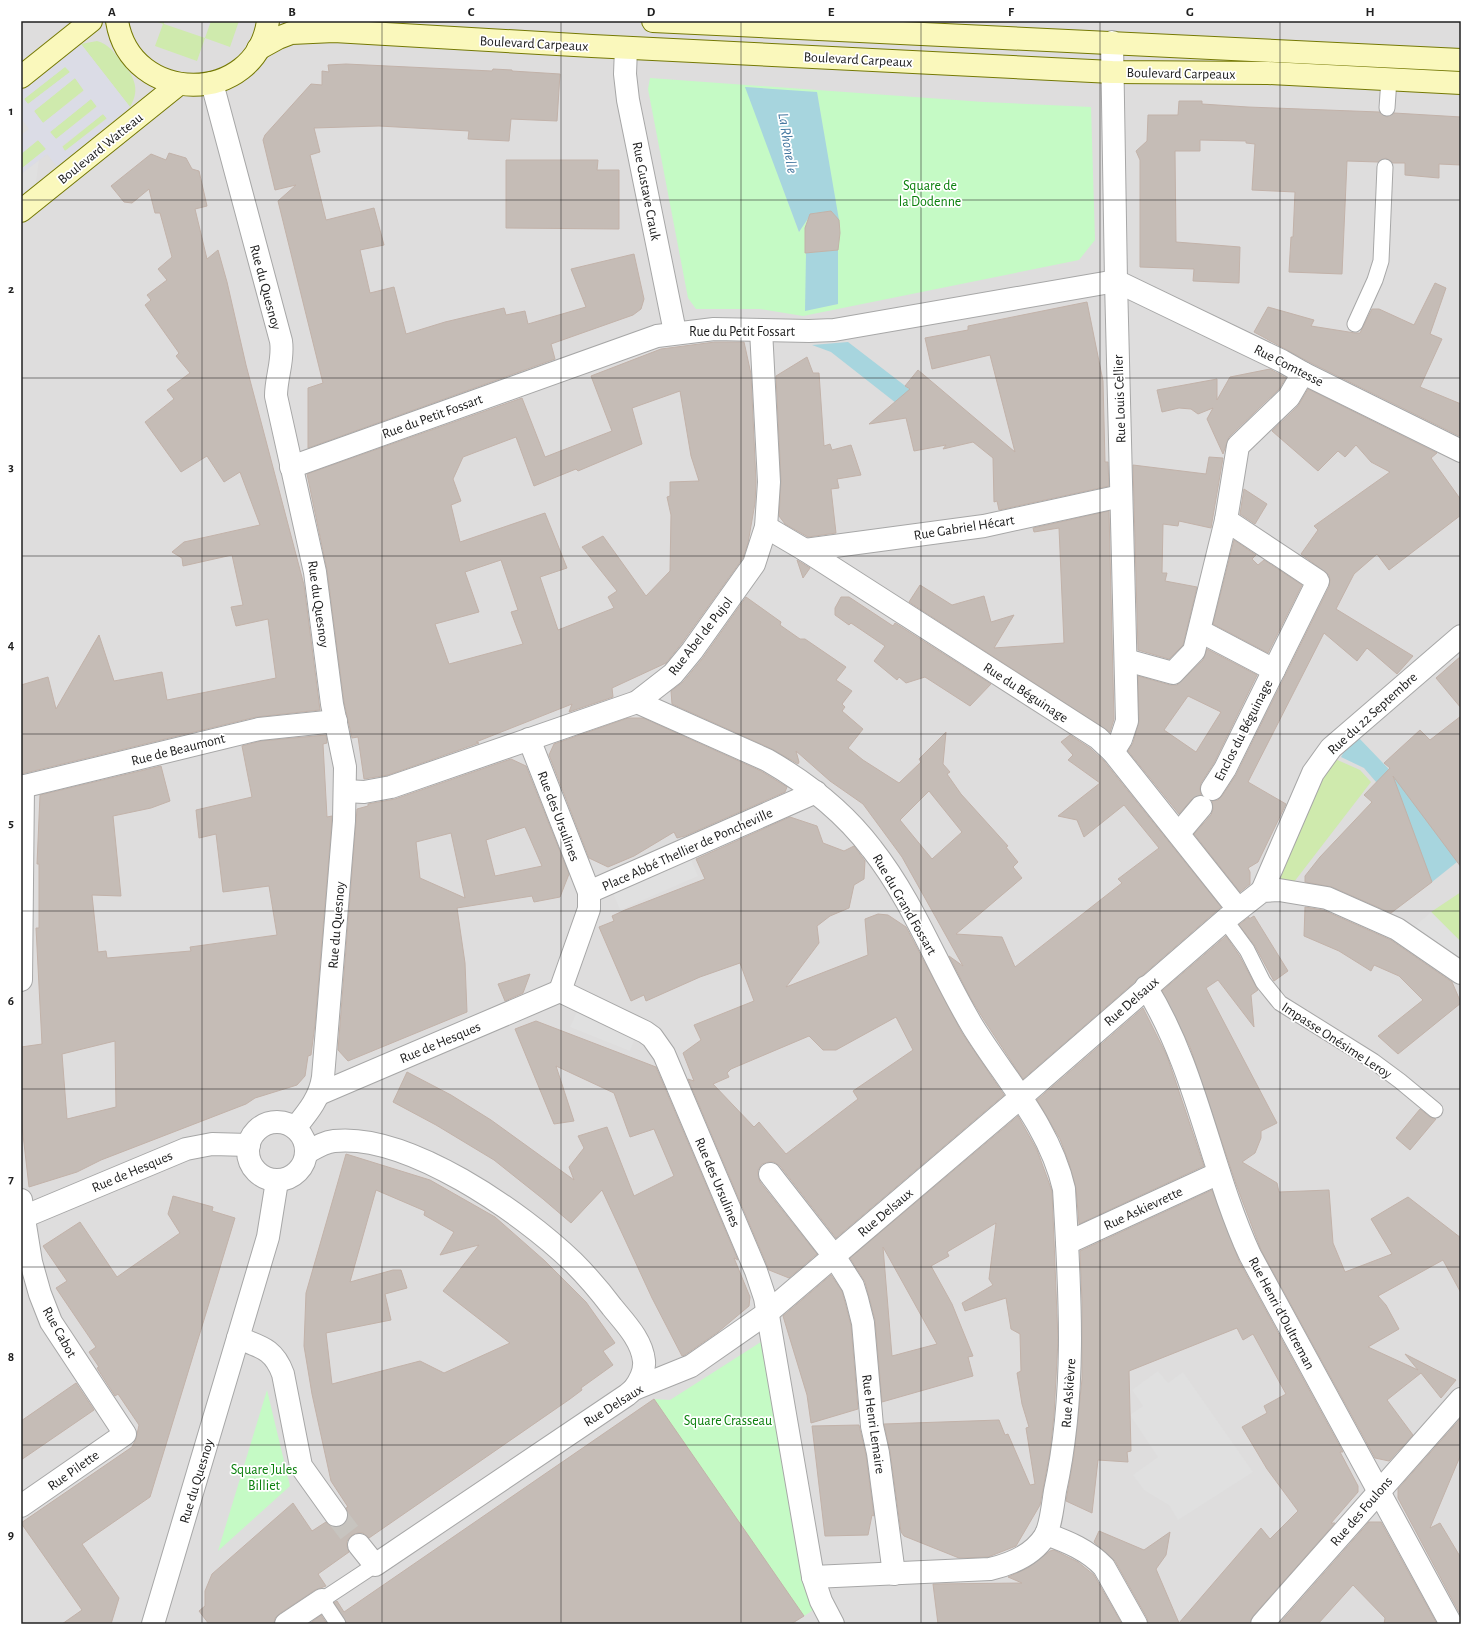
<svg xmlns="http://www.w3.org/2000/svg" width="1482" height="1645" viewBox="0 0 1482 1645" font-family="'Alegreya Sans',sans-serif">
<rect width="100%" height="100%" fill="#f1ede7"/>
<rect fill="#dedddd" x="21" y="21" width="1440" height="1603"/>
<g fill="#cfeaad">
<path d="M155,21h9v3l41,14 6,-17h28l-9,26 -25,-9 -8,23 -42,-15 8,-22z"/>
<path d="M97,41c11,3 16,10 22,18 13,15 23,28 11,48l-49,-63z"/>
<path d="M66,66l4,6 -42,32 -4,-5z"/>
<path d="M75,78l9,12 -41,33 -9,-12z"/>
<path d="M91,99l6,7 -41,33 -6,-7z"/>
<path d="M103,114l4,4 -42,33 -3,-4z"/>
<path d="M38,140l8,9 -25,20v-15z"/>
<path d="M1333,758l27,12 11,12 -77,100 -22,-2z"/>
<path d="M1461,892v50l-30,-30z"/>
</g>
<g fill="#c5fac5" fill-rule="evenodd">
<path d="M650,78l334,24 107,5 4,133 -16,20 -276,56 -43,-7h-64l-8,-11 -40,-209zM746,87l71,6 21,126 -7,-8 -20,3 -12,18zM838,250v54l-33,6z"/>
<path d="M764,1340l51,269 -11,7 -150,-217 16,1z"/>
<path d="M267,1390l23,96 -72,65z"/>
</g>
<g fill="#e0e0e0">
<path d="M39,160l-3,23 -15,12v-21z"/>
<path d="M690,857l8,19 -78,34 -8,-19z"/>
<path d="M1431,912l30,30v23l-46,-39z"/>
<path d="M578,1009l59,24 -7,18 -60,-24z"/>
<path d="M1158,1371l10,12 15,-11 70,100 -75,48 -9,-15 -25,-15 -11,-15 25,-18 -28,-42 13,-9 -11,-16z"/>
</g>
<path fill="#dbdce6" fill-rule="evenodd" d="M81,44l49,63 -73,60 -10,-13 -26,20v-5l25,-20 -8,-9 -17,14v-19l8,-6 -6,-8 -2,1v-30zM65,67l5,5 -42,32 -4,-5zM75,78l9,13 -41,32 -9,-12zM91,99l6,8 -41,32 -6,-7zM103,114l4,5 -42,32 -3,-5z"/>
<g fill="#a7d5de">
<path d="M745,87l72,5 22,128 -8,-9 -20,3 -12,18z"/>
<path d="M838,250v54l-33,7 1,-58z"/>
<path d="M848,342l56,43 55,45 -12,13 -116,-91 -19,-7z"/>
<path d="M1357,736l50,52 50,74 -25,20 -49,-92 -19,-22 -23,-11 7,-12z"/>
</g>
<g fill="#c5bcb6" stroke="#c2b2a9" fill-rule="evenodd">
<path d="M346,64l146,7 1,-2 19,1v1l48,3 -3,47 -46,-2 -2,22 -41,-2 1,-8 -90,-5 -65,2 6,24 -10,3 16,65 48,-12 10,37 -24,5 10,43 24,-6 12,47 39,-12 59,-14 2,7 19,-4 3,13 58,-17 -15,-38 63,-15 10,45 -3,10 -8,6 -82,29 4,15 -247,89v-60l15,-5 -45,-182 18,-16 -21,5 -12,-50 2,-5 46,-51 11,1v-14l7,1 -1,-7z"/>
<path d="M1179,101h23v3l46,3 131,5 8,5 7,-4 67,4v48l-22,-1v14l-34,-3v-12h-12l-7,-5 -8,4 -31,-1 -5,113 -53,-2 2,-35h2l2,-45 -43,-2 3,-46 -9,-1v-2l-46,-1v11h-25l1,91 64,5 -1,36 -46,-2 1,-12 -54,-2v-107l-4,-9 11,-10 1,-26h30z"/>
<path d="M169,153l17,5 6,11 7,2 8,35 -12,3 12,50 11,-9 9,32 19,83 58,220 16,125 -64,7 -235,57v-89l27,-8 8,32 43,-74 15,46 48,-9 5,28 109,-22 -8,-59 -32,7 -5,-19 12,-2 -11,-50 -49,11 -1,-8 -10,-6 12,-10 76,-17 -20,-53 -16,10 -17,-26 -26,16 -36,-50 29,-23 -7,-9 23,-17 -14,-17 3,-3 -34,-48 6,-5 -4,-5 20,-15 -9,-11 14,-12 -12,-44h-5l-6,-24 -17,14 -8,-1 -13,-16 40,-32 15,6z"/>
<path d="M506,160h92l-1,10h22v59l-113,-1z"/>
<path d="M831,211l8,9 1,13 -2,17 -33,3v-25l5,-14z"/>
<path d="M1435,283l11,5 -16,46 12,5 -22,48 41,17v30l-2,2 -150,-74 -55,-30 14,-25 46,13 -3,6 44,7h5l12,-24h7l35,16z"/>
<path d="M1087,302l16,79 2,81h3l1,24 -110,24 -2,-9 -3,1 -1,-44 -20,-16 -30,7 3,-4 -32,6 -8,-33 -37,6 41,-35 -5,-3 13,-16 97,82 -25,-97 -58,14 -7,-31 43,-8v-4z"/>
<path d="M715,342h29l7,32 5,108 -1,21 -7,40 -5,15 -61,85 -16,20 -54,25 1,9 -44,15 3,-8 -96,38 3,1 -91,32 -24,4 -6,-42 -6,1 -8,-36 -17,-132 -20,-96 215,-76 23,59 67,-26 -21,-55 70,-27zM680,391l11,65 8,25 -29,1v14l-3,1 4,18 -1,56 -24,25 -43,-60 -21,11 35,44 -9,6 6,11 -56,22 -18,-53 27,-9 -22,-55 -85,29 -9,-37 10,-4 -8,-22 10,-22 53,-20 18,49 42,-17 2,2 64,-27 -10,-36zM501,560l17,50 -7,2 12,32 -74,20 -14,-40 44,-12 -14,-40z"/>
<path d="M807,357l6,16h6l5,73 6,-2 2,6 19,-5 10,30 -24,4 2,9 -8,1 5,44 -28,4 -23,-13 -6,-8 2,-35 -5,-105z"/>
<path d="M1270,369l16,9 -7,11 -50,48 -6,17 -16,-35 6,-11 -15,6 -7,-5 -12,-1 -17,4 -5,-22 60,-11v21l13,-23z"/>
<path d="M1308,389l129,64 -6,5 30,42v15l-72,55 -12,-16 -23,20 -18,35 77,47 -16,18 -30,-26 -10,13 -33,-28 -76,149 38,22 -28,58 -10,6 2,4v12l-10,8 -46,-58 17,-19 2,-6 -1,-8 6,-1 4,-4 14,-21 93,-188 1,-7 -1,-5 -28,-21 17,-24 -4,-4 76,-54 -19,-10 -15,-17 -11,12 -7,-6 -20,20 -46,-40 26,-25z"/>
<path d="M1209,457l14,1 -12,70 -32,-7 -1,5 -15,-2 -1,49h5l-2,8 32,6 -14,58 -14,14 -31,-9 -5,-185 73,9z"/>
<path d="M1244,489l23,15 -12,20 -15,-10z"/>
<path d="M1109,511l5,208 -4,13 -201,-130 11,-17 32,20 32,-9 7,26 23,-7 -20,33 70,-5 -5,-115 -25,4 -1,-4z"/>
<path d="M1234,540l22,15 -4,4 6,6 6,-5 38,25 -34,68 -55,-29z"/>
<path d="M797,560l13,8 -7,10z"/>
<path d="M746,597l35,25 -1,3 20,14h5l41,28 -10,13 16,11 -10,13 3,3 -3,4 21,18 -15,19 15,12 36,23 22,-21 -2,-3 27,-27 -3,32 7,8 -3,2 14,20 47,52 -2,1 12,15 -5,5 9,11 -66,56 46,3 13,30 107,-84 -4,-4 41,-31 -35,-43 -40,32 -7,-17 -19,-4 42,-33 -32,-23 5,-5 -12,-13 9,-7 20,13 14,13 117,146 -198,172 -39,-59 -13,-21 -22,-43 14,10 -61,-109 -39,-53 -33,-23 -34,-30 3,11 -1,2 -26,-15 -100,-45 -1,-13 12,-9 19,-23zM929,791l33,41 -30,27 -32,-39z"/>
<path d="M841,597h8l44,29 2,-3 96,61 -21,22 -45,-29 -19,6 -7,-6 -2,3 -23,-19 11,-15 -34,-23 -2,2 -14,-10v-7z"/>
<path d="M1207,649l50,26 -43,88 -13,20 -1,6 1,6 -9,4 -13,15 -51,-63 5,-8 6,-22 -1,-45 32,9h7l26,-25zM1188,696l33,16 -25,40 -32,-22z"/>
<path d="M1461,656v52l-25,-30z"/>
<path d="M1461,716v151l-68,-91 39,106 -41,31 -59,-26 -27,-5v-6l15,-19 52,-55 -8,-7 26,-27 -6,-5 36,-33 10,10z"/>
<path d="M628,718h15l118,53 26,16 -2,5 -100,44 -8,2 -3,-6 -40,24 -26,11 -19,-9 -40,-103 5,-11z"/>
<path d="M326,735l1,8 -4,1 4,73 5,-1v4l-17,204 -4,31 -3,1 -3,20 -8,9 -42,13 -9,6 -145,56 -24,12 -48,15 -8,-70v-70l21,-3 -6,-116h3v-64h-2l3,-69 121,-29 9,35 -19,7 -38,8 8,80 -29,-1 6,57 8,-1 1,7 84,-7 -1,-4 87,-12 -8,-49 -46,6 -7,-58 -17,4 -3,-28 56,-13 -10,-51 19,-5zM115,1041l1,66 -49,12 -5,-65z"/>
<path d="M511,759l15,7 43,108 -9,23 -26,5 -2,-6 -75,12 8,55 2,49 -119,49 -10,-11 19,-241 11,-3v-2l27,-5zM525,827l17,39 -47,10 -9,-36zM451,833l14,65 -45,-20 -4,-36z"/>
<path d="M790,817l27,9 6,17 21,8 10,-5 11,15 -1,18 -10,6 -5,23 -19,8 -13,10 2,17 -33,44 82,-32 -3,-36 13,-5 10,1 18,12 56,106 42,62 -168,143 -56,-72 -6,-4h-5l-7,2 -4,6v5l2,7 57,72 -28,24 -20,-8 -81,-191 6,2 -11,-28 18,-13 -7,-15 60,-24 -14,-38 -40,14 -54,24 -2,-6 -13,6 -32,-74 15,-6 -2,-5 13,-6 80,-31 -9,-20zM896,1017l17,33 -60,41 5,8 -72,55 -27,-32 -5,5 -41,-43 16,-7 -2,-4 4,-4 78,-33 14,14h13z"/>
<path d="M1305,907l18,3 68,30 61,42 9,21 -63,51 -20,-18 45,-36 -24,-24 -25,-11 -3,6 -32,-20 -35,-15z"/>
<path d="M1254,916l34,55 -14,10 -19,-35 -16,-21 10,-8v2z"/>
<path d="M1226,936l13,19 19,35 -7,5 3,32 -36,-47 -12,8 71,135 -16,8v7l-6,15 -13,9 35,21 2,9 50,-2 4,53 12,29 47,-18 -21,-35 37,-22 53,41v55l-18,-33 -65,36 8,9 13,24 -31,18 50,23 -13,-16 51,26 -15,18 -20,-25 -34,27 26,35 -24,26 -14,-3 -114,-208 -25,-66 -46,-137 -28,-56z"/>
<path d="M530,974l-7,19 -18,8 -7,-17z"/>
<path d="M1143,1008l24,48 37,110 -125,58 -3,-36 -7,-25 -9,-24 -23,-39z"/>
<path d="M536,1021l120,46 82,193 -4,-2 16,39 -1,9 -31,26 -33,23 -3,1 -30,-58 -50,-108 -31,33 -28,-24 -49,-39 -58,-35 -43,-23 14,-30 44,23 40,25 83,60 -5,-13 15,-19 -6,-12 29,-9 27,69 40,-20 -20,-47 -24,8 -16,-44 -58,-27 18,55 -20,3 -39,-95z"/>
<path d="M1420,1109l10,8 6,2 -26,31 -14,-12z"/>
<path d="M1018,1116l19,34 15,41 6,149 -4,75 -4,37 -10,53 -24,41 -28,11 -29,1 -55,-22 -3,-4 -11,-81 -6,-27 115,-4 6,15 3,-1 22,51 5,-1 -9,-56 3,-1 -7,-23 -5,-31 4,-2 -1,-37 -9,-5 -5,-31 -41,13 -3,-8 31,-18 -4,-6 7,-56 -49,29 2,4 -18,10 21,38 21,52 -5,1 5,19 -91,26 -7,-82 -10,-38 -15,-24zM883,1247l54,97 -45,12z"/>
<path d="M346,1154l84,26 65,37 50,44 41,41 29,41 -12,8 10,14 -32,23 1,2 -12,9 -201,139 -6,-5h-5l-6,2 -5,6v5l2,6 -31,22 8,12 -11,4 -36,24 -4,4 -1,6h-65l-10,-13 6,-5v-15l7,-17 81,-71 19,28 14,-9 5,4 7,1 6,-2 3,-5 1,-6 -2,-6 2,-1 -17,-26 -19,-87 -8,-48 2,-53zM376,1190l49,21 -1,4 30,17 -14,23 39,-10 -36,46 67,52 -66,30 -24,-12 -88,23 -6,-51 65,-13 -6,-26 22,-6 -6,-18h-8l-43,12z"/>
<path d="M1212,1190l27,71 104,191h-3l18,34v6l-27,31h4l-82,93 -3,8h-102l-1,-6 -32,-57 -21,-19 5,-11 45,19 26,-18 -4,23 -10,14 23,54 82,-95 9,11 28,-28 -31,-42 -25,-42 25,-14 -3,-7 22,-12 -33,-60 -10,6 -6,-12 -108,43 2,80 -4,1 1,10 -30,-2 -6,53 -26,-12 8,-46 8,-76v-77l-2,-51z"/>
<path d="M173,1196l40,11 -1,4 23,7 -85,279 -68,47 37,54 -8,26h-49l20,-14 -61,-87 111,-76 4,-8 3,-14 -21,-31 -3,2 -18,-28 2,-1 -10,-15 7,-5 -40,-59 11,-7 -24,-35 37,-24 37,55 63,-44 -12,-19z"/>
<path d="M831,1275l11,16 9,34 7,84 -47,14 -4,-28 -24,-79z"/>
<path d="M76,1383l18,27 -73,50v-39z"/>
<path d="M654,1399l150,217 -13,8h-444l-13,-21 3,-2 7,11z"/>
<path d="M1461,1418v36l-31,74 10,-5 21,35v58l-63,-118v-9z"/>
<path d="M859,1425l7,30 8,61 -2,-1 -4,20 -43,1 -13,-110z"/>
<path d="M1369,1522h12l56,102h-53l1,-6 -32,-33 -35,39h-39z"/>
<path d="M1054,1550l24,12 16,13 28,49h-184l-5,-40 89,-1 -14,-6 20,-9 22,-17z"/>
<path d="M321,1615l6,9h-18z"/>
</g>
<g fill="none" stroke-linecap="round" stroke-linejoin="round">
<path stroke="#c7c4bf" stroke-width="22" stroke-dasharray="22 11" stroke-linecap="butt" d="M336,1515l23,30"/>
<defs>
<g id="lane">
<path d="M1387,108l2,-29"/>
<path d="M1355,324l20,-44 6,-19 4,-94"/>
<path d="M1225,920l22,30 16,32 17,21 93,58 27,20 35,29"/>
<path d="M338,1624l-16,-24 53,-35"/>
</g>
<g id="street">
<path d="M1112,42l4,239 11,440 -6,18 -8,13"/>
<path d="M626,48l-1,26 3,26 47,232"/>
<path d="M212,83l69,258c3,19 -5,36 -5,55l39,176 17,132 13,63 -1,54 -21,256c-3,21 -15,35 -28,51"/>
<path d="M291,467l366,-131 57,-7 95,2 25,-1 282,-49 166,80 21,12 158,78"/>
<path d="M766,527l39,23 293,188 15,14 125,157"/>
<path d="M805,550l179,-24 137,-30"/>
<path d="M1200,631l74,39"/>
<path d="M1126,660l47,13 21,-22 32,-131 12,-74 51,-49 14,-24"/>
<path d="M637,702l130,58c40,23 77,52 105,89 42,53 66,120 101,178 33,53 77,100 91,162 6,101 13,202 -9,302 -2,12 -4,35 -10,45 -12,19 -33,28 -55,33l-177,8"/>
<path d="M529,739l60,153v17l-29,82"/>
<path d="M21,787l238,-58 77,-8"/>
<path d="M1212,789l13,-20 93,-188 -92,-61"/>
<path d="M345,791l19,1 27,-5 246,-85 36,-28 19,-23 62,-87 12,-37 3,-45 -8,-152"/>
<path d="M1179,833l22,-26"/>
<path d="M1262,891l51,-118 18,-25 130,-112"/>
<path d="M589,892l227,-100"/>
<path d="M21,980l2,-194"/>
<path d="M1146,987c51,82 64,181 104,268l201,369"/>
<path d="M560,991l85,41 7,5 12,17 92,217 9,27 48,279 8,24 12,23"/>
<path d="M319,1094l241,-103"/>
<circle cx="277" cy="1151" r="29"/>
<path d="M306,1153c9,-5 18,-11 28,-12 74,-8 187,71 239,121 14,14 27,29 39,45 13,16 30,33 32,54 1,11 -4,20 -10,28"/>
<path d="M770,1174l64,82 19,30 4,13 6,24 9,103 6,27 16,121"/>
<path d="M21,1200l10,62 9,32 11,28 74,112 -104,72"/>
<path d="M21,1218l165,-69 26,-5 37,1"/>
<path d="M1067,1243l152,-70"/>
<path d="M238,1338c23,9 36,11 45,36l18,92 35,49"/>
<path d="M1046,1534c22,8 42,16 58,33l32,57"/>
<path d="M359,1545l16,20 252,-170 7,-6 57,-23 76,-53 254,-216 204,-177 37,-29 17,-1 48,8 70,31 64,44"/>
<path d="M153,1624l115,-387 9,-56"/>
<path d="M286,1624l36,-24"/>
<path d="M1262,1624l199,-225"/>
</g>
<g id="secondary">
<path d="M117,21c14,85 139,85 151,0"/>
<path d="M653,21l808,39"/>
<path d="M258,49l20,-11 13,-5 43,-2 258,15 520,26 156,1 193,10"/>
<path d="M21,77l70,-56"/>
<path d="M21,211l158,-127"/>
</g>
</defs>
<use href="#lane" stroke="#a7a7a7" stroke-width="17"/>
<use href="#street" stroke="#a7a7a7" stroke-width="24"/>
<use href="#secondary" stroke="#757905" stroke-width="24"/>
<use href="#lane" stroke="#fff" stroke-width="15"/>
<use href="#street" stroke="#fff" stroke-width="22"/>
<use href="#secondary" stroke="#faf8bc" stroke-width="22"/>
</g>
<path fill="none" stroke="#202020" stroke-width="1" stroke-opacity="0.55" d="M202,21v1603M382,21v1603M561,21v1603M741,21v1603M921,21v1603M1100,21v1603M1280,21v1603M21,200h1440M21,378h1440M21,556h1440M21,734h1440M21,911h1440M21,1089h1440M21,1267h1440M21,1445h1440"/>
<g text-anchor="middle" stroke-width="3.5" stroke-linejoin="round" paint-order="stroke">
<g font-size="14" fill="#202020" stroke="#fff">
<text transform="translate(534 43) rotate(3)" y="5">Boulevard Carpeaux</text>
<text transform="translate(858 59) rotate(3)" y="5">Boulevard Carpeaux</text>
<text transform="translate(1181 73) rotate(1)" y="5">Boulevard Carpeaux</text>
<text transform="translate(100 148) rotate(-39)" y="5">Boulevard Watteau</text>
<text transform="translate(647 191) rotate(79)" y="5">Rue Gustave Crauk</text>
<text transform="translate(266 287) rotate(75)" y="5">Rue du Quesnoy</text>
<text x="742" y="336">Rue du Petit Fossart</text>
<text transform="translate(1289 365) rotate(27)" y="5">Rue Comtesse</text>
<text transform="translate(1119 399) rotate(-92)" y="5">Rue Louis Cellier</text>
<text transform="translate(432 416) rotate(-20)" y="5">Rue du Petit Fossart</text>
<text transform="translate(964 527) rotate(-9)" y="5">Rue Gabriel Hécart</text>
<text transform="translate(319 604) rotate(82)" y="5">Rue du Quesnoy</text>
<text transform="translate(700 636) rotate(-52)" y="5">Rue Abel de Pujol</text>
<text transform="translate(1026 692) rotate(33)" y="5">Rue du Béguinage</text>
<text transform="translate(1372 713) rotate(-42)" y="5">Rue du 22 Septembre</text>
<text transform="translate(1243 730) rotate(-63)" y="5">Enclos du Béguinage</text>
<text transform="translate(178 749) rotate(-14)" y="5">Rue de Beaumont</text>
<text transform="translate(559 816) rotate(69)" y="5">Rue des Ursulines</text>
<text transform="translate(687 849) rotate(-24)" y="5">Place Abbé Thellier de Poncheville</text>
<text transform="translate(905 904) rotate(60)" y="5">Rue du Grand Fossart</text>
<text transform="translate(336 925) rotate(-85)" y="5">Rue du Quesnoy</text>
<text transform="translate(1131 1001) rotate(-41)" y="5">Rue Delsaux</text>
<text transform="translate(1337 1040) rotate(33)" y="5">Impasse Onésime Leroy</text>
<text transform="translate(440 1042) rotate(-23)" y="5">Rue de Hesques</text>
<text transform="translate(132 1171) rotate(-23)" y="5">Rue de Hesques</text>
<text transform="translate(718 1182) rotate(67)" y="5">Rue des Ursulines</text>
<text transform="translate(1143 1208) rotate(-25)" y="5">Rue Askievrette</text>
<text transform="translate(885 1212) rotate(-40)" y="5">Rue Delsaux</text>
<text transform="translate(1282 1313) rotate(62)" y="5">Rue Henri d'Oultreman</text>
<text transform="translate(60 1332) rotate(61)" y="5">Rue Cabot</text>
<text transform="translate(1068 1393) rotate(-86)" y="5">Rue Askièvre</text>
<text transform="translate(613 1405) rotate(-32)" y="5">Rue Delsaux</text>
<text transform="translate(874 1424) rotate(82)" y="5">Rue Henri Lemaire</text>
<text transform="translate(73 1470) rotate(-35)" y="5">Rue Pilette</text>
<text transform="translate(196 1481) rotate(-73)" y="5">Rue du Quesnoy</text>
<text transform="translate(1361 1511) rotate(-49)" y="5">Rue des Foulons</text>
</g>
<g font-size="14" fill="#0c800e" stroke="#fff">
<text x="930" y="190">Square de<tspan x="930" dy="16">la Dodenne</tspan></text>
<text x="728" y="1425">Square Crasseau</text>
<text x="264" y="1474">Square Jules<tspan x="264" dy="16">Billiet</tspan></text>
</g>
<g font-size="15" font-style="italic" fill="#4679a1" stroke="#fff">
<text transform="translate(788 143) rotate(81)" y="5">La Rhonelle</text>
</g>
</g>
<rect width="1482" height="1645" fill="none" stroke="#ffffff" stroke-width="44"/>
<rect x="22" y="22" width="1438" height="1601" fill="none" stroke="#202020" stroke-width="1.5"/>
<g font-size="13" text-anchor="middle" font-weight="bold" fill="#202020">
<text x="112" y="16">A</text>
<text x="292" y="16">B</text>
<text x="471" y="16">C</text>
<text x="651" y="16">D</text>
<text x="831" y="16">E</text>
<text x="1011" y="16">F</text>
<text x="1190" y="16">G</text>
<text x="1370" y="16">H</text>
<text x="11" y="115">1</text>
<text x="11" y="293">2</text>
<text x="11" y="471">3</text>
<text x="11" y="649">4</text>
<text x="11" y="827">5</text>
<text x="11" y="1005">6</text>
<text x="11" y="1183">7</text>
<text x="11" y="1361">8</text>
<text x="11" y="1539">9</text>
</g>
</svg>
